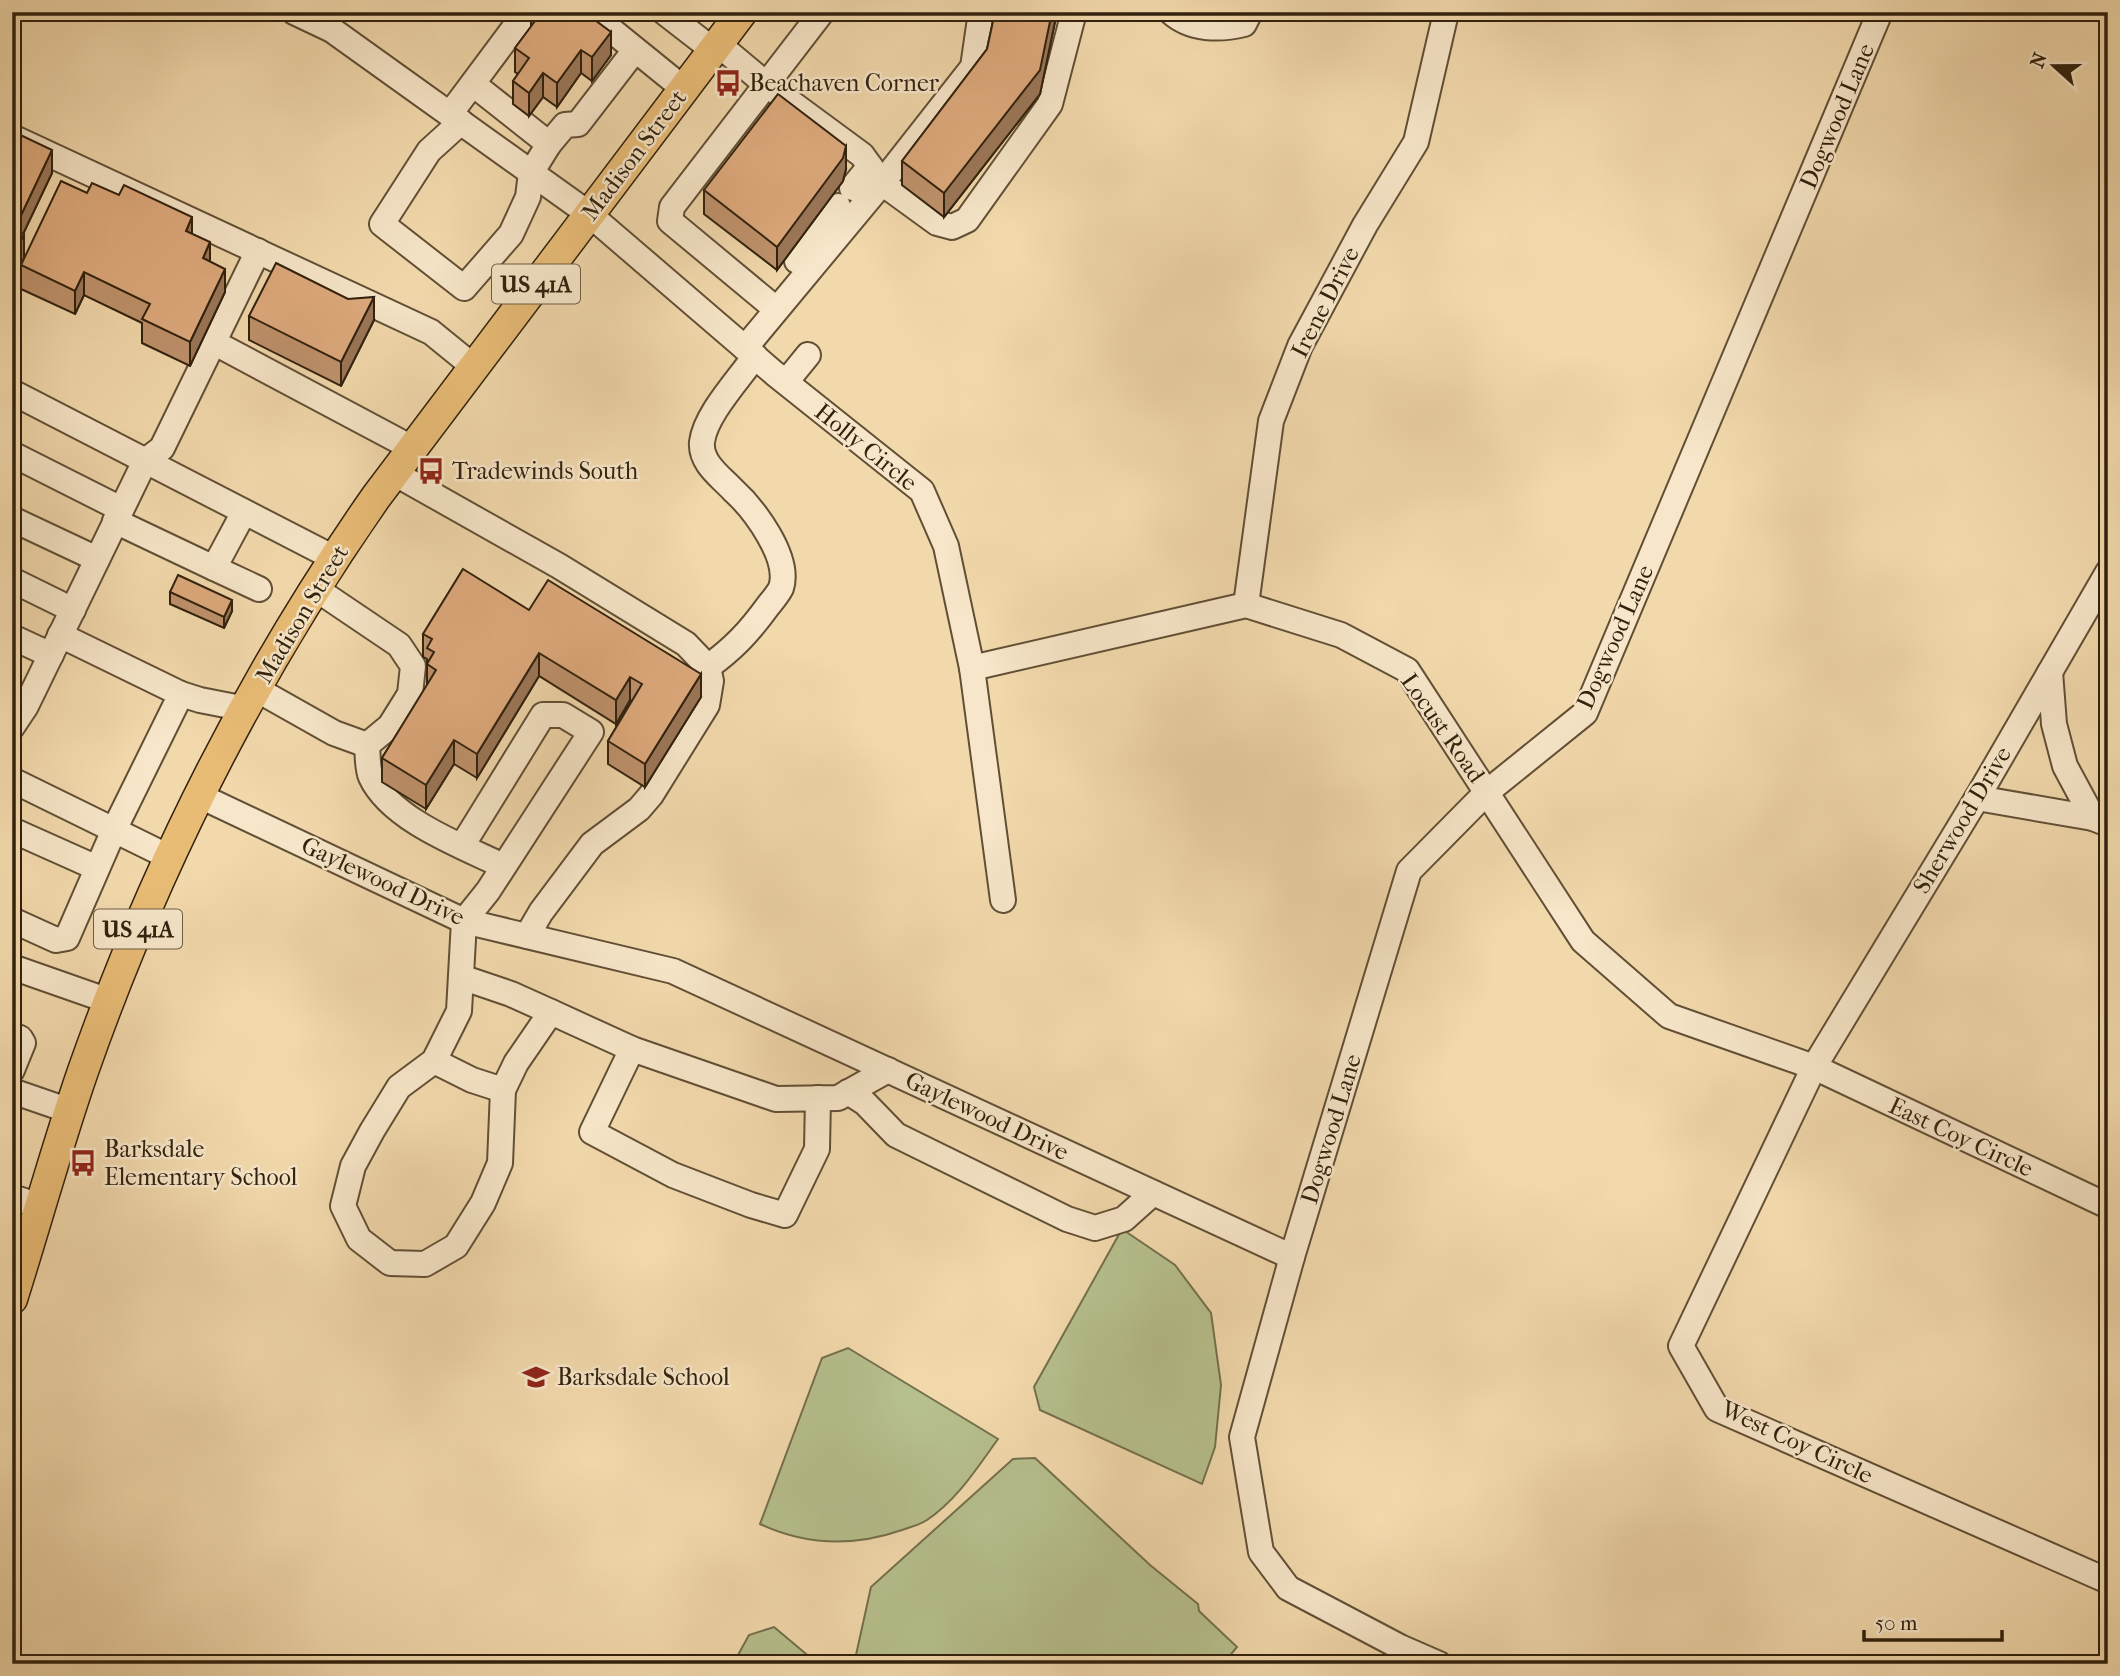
<svg xmlns="http://www.w3.org/2000/svg" width="2120" height="1676" viewBox="0 0 2120 1676" font-family="'IM FELL French Canon',serif">
<rect width="100%" height="100%" fill="#f2d9ac"/>
<filter id="stains"><feTurbulence type="fractalNoise" baseFrequency=".00286" numOctaves="4"/><feColorMatrix values="0 0 0 0 .2 0 0 0 0 .09 0 0 0 0 .02 0 0 0 .5 -.17"/></filter>
<radialGradient id="worn" r=".72"><stop offset=".6" stop-color="#630" stop-opacity="0"/><stop offset="1" stop-color="#630" stop-opacity=".3"/></radialGradient>
<g fill="#b6c08d" stroke="#74704d" stroke-width="2">
<path d="M1122,1229l53,36 36,48 10,72 -6,62 -13,37 -162,-74 -6,-23z"/>
<path d="M848,1348l150,91c-21,29 -41,61 -71,81 -7,5 -17,7 -25,10 -49,17 -95,16 -142,-6l62,-166z"/>
<path d="M1035,1458l115,107 48,39 1,7 38,36 -14,17h-369l17,-77 142,-128z"/>
<path d="M774,1627l44,37h-85l16,-29z"/>
</g>
<g fill="none" stroke-linecap="round" stroke-linejoin="round">
<defs>
<g id="minor">
<path d="M294,12l38,18 257,184 185,159 148,118 24,55 26,122 31,232"/>
<path d="M589,12l95,77"/>
<path d="M664,12l49,38"/>
<path d="M1171,12c20,18 49,18 73,12l6,-12"/>
<path d="M718,44l49,41 95,70 20,28 91,-116 8,-55"/>
<path d="M450,114l76,-102"/>
<path d="M461,122l-32,29 -47,73 82,64 47,-54 17,-37 3,-24 18,-29 -76,-60"/>
<path d="M12,137l419,195 43,35"/>
<path d="M549,144l16,-19 13,-1 57,-74"/>
<path d="M852,188l18,-22"/>
<path d="M797,261l41,-55"/>
<path d="M776,309l-106,-88 2,-14 150,-195"/>
<path d="M213,342l199,106"/>
<path d="M745,348l137,-165 55,40 15,4 15,-7 83,-116 24,-92"/>
<path d="M786,382l22,-27"/>
<path d="M12,392l322,166"/>
<path d="M12,454l109,55"/>
<path d="M394,473l165,93 127,78 22,23 3,14 -4,24 -56,90 -12,14 -47,35 -51,68 -14,24"/>
<path d="M12,519l85,40"/>
<path d="M115,521l99,47 30,-56"/>
<path d="M214,568l45,21"/>
<path d="M2108,572l-131,226 -163,269 -133,279 36,63 391,172"/>
<path d="M12,580l61,30"/>
<path d="M316,589l83,56 14,21 -3,28 -20,32 -23,19"/>
<path d="M1246,605l25,-184 29,-75 65,-121 51,-83 29,-125 -1,-5"/>
<path d="M60,635l121,59 19,6 46,9"/>
<path d="M12,637l39,18"/>
<path d="M708,667c26,-19 41,-35 60,-61 4,-5 10,-12 13,-18 10,-30 -27,-79 -48,-98 -12,-13 -33,-27 -31,-48 3,-27 37,-63 53,-86"/>
<path d="M972,668l274,-63 95,30 66,35 176,271 86,75 145,51 294,139"/>
<path d="M2050,672l4,52 11,42 28,52"/>
<path d="M256,689l78,44 33,12"/>
<path d="M12,727l14,-21 119,-245 17,-13 96,-197"/>
<path d="M367,745c1,10 0,23 4,32 20,43 91,69 132,89"/>
<path d="M12,780l157,77"/>
<path d="M200,796l264,125 209,50 619,286"/>
<path d="M1977,798l116,20 10,4"/>
<path d="M12,830l85,38"/>
<path d="M12,920l44,20 11,-2 47,-108 67,-136"/>
<path d="M12,967l97,34"/>
<path d="M461,977l50,17 40,18 -35,51 -13,27 -3,73 -17,40 -27,43 -31,18 -35,-1 -31,-24 -16,-33 10,-40 19,-35 27,-44 35,-26 25,-50 5,-90 24,-30 103,-159 -28,-17h-20l-81,131"/>
<path d="M551,1012l81,37 144,50 62,-1 50,-28"/>
<path d="M12,1035l8,3 3,5 -11,27"/>
<path d="M632,1049l-40,83 81,43 78,30 34,10 32,-66 1,-51"/>
<path d="M434,1061l38,19 31,10"/>
<path d="M12,1091l58,20"/>
<path d="M848,1092l17,11 31,32 171,84 28,9 29,-9 29,-26"/>
<path d="M12,1197l28,9"/>
<path d="M1439,1664l-39,-17 -112,-59 -27,-36 -19,-115 50,-180 117,-386 78,-79 98,-79 295,-701"/>
</g>
<path id="major" d="M12,1299c24,-76 45,-153 71,-228 71,-202 170,-398 293,-574l366,-485"/>
</defs>
<use href="#minor" stroke="#614f35" stroke-width="28"/>
<use href="#major" stroke="#31210d" stroke-width="33"/>
<use href="#minor" stroke="#f7e6c9" stroke-width="24"/>
<use href="#major" stroke="#e9bc76" stroke-width="30"/>
</g>
<g fill="#bf926c" stroke="#31210d" stroke-width="2">
<path d="M531,12l80,43 -19,26 -11,-8 -24,34 -14,-10 -14,19 -16,-12v-23l5,-7 -3,-2v-24l16,-21z"/>
<path d="M995,12h62l-17,82 -96,123 -42,-32v-24l85,-112z"/>
<path d="M12,131l40,42 -29,61 1,24 63,-65 105,41 18,28 15,30 -35,74 -48,-23v-20l-58,-28 -9,19 -54,-25v-23l-9,17z"/>
<path d="M846,169l-3,12 -66,89 -73,-56v-24z"/>
<path d="M249,316l125,4 -33,66 -92,-46z"/>
<path d="M170,592l62,19 -8,17 -54,-24z"/>
<path d="M529,610l172,87 -56,90 -37,-23v-23l24,-40 -2,-1 -14,24 -77,-48 -62,102 -23,-14 -28,45 -44,-27v-24l45,-72v-27l-4,-2v-23z"/>
</g>
<g fill="#9b7758" stroke="#31210d" stroke-width="2">
<path d="M1052,12h5l-17,82 -96,123v-24z"/>
<path d="M611,32v23l-19,26v-24z"/>
<path d="M581,50v23l-24,34v-24z"/>
<path d="M543,73v24l-14,19v-23z"/>
<path d="M846,146v23l-3,12 -66,89v-23z"/>
<path d="M52,150v23l-38,80v-23z"/>
<path d="M192,217v24l-6,-10z"/>
<path d="M24,234v24l-12,25v-23z"/>
<path d="M210,242v24l-7,-8z"/>
<path d="M225,269v23l-35,74v-24z"/>
<path d="M84,272v23l-9,19v-23z"/>
<path d="M374,297v23l-33,66v-24z"/>
<path d="M232,600v11l-8,17v-11z"/>
<path d="M539,653v23l-62,102v-24z"/>
<path d="M701,674v23l-56,90v-23z"/>
<path d="M630,677v23l-14,24v-24z"/>
<path d="M454,740v24l-28,45v-24z"/>
</g>
<g fill="#deaa7d" stroke="#31210d" stroke-width="2">
<path d="M532,12h52l27,20 -19,25 -11,-7 -24,33 -14,-10 -14,20 -16,-12 16,-23 -14,-10 23,-31z"/>
<path d="M995,12h57l-12,58 -96,123 -42,-32 85,-112z"/>
<path d="M778,94l68,52 -3,12 -66,89 -73,-57z"/>
<path d="M12,131l40,19 -38,80 10,4 -12,26z"/>
<path d="M61,181l26,12 5,-10 27,12 5,-10 68,32 -6,14 24,11 -7,16 22,11 -35,73 -48,-23 8,-15 -66,-32 -9,19 -54,-26z"/>
<path d="M276,263l72,36 26,-2 -33,65 -92,-46z"/>
<path d="M463,569l66,41 19,-30 153,94 -56,90 -37,-23 34,-57 -12,-7 -14,23 -77,-47 -62,101 -23,-14 -28,45 -44,-27 54,-88 -9,-6 7,-12 -7,-4 5,-9 -9,-5z"/>
<path d="M178,575l54,25 -8,17 -54,-25z"/>
</g>
<defs>
<symbol id="bus-bare" viewBox="-9 -9 18 18"><path d="M-5-6H5V4H4V6H2V4H-2V6H-4V4H-5ZM-3.5-4V0h7V-4ZM-3.5 1.2v1.5H-2V1.2ZM2 1.2v1.5H3.5V1.2Z" fill="#8f2418" stroke="#f7e6c9" stroke-width="2.5" paint-order="stroke"/></symbol>
<symbol id="school-bare" viewBox="-9 -9 18 18"><path d="M0-5L7-2L0 1L-7-2ZM-4 1L0 2.5L4 1V4Q0 6-4 4Z" fill="#8f2418" stroke="#f7e6c9" stroke-width="2.5" paint-order="stroke"/></symbol>
</defs>
<g fill-rule="evenodd">
<use href="#bus-bare" x="709" y="64" width="38" height="38"/>
<use href="#bus-bare" x="412" y="452" width="38" height="38"/>
<use href="#bus-bare" x="64" y="1144" width="38" height="38"/>
<use href="#school-bare" x="517" y="1358" width="38" height="38"/>
</g>
<g text-anchor="middle" stroke-width="5" stroke-linejoin="round" paint-order="stroke">
<g fill="#f7e6c9" stroke="#6c5c45" stroke-width="2">
<rect x="492" y="264.5" width="88" height="39" rx="5"/>
<rect x="94" y="909.5" width="88" height="39" rx="5"/>
</g>
<g font-size="23" font-weight="bold" fill="#31210d">
<text x="536" y="292">US 41A</text>
<text x="138" y="937">US 41A</text>
</g>
<g font-size="24" fill="#31210d" stroke="#f7e6c9" text-anchor="start">
<text x="749" y="91">Beachaven Corner</text>
<text x="452" y="479">Tradewinds South</text>
<text x="104" y="1157">Barksdale<tspan x="104" dy="28">Elementary School</tspan></text>
<text x="557" y="1385">Barksdale School</text>
</g>
<g font-size="24" fill="#31210d" stroke="#f7e6c9">
<text transform="translate(1837 116) rotate(-67)" y="8">Dogwood Lane</text>
<text transform="translate(634 155) rotate(-53)" y="8">Madison Street</text>
<text transform="translate(1325 302) rotate(-63)" y="8">Irene Drive</text>
<text transform="translate(866 447) rotate(39)" y="8">Holly Circle</text>
<text transform="translate(302 614) rotate(-59)" y="8">Madison Street</text>
<text transform="translate(1615 637) rotate(-66)" y="8">Dogwood Lane</text>
<text transform="translate(1443 728) rotate(55)" y="8">Locust Road</text>
<text transform="translate(1962 820) rotate(-59)" y="8">Sherwood Drive</text>
<text transform="translate(383 881) rotate(25)" y="8">Gaylewood Drive</text>
<text transform="translate(987 1116) rotate(25)" y="8">Gaylewood Drive</text>
<text transform="translate(1331 1129) rotate(-73)" y="8">Dogwood Lane</text>
<text transform="translate(1961 1137) rotate(25)" y="8">East Coy Circle</text>
<text transform="translate(1797 1442) rotate(25)" y="8">West Coy Circle</text>
</g>
</g>
<rect width="2120" height="1676" fill="none" stroke="#f2d9ac" stroke-width="42"/>
<rect x="14" y="14" width="2092" height="1648" fill="none" stroke="#31210d" stroke-width="3.5"/>
<rect x="21" y="21" width="2078" height="1634" fill="none" stroke="#31210d" stroke-width="2"/>
<g transform="translate(2054 66) rotate(291)" stroke="#f7e6c9" stroke-width="5" paint-order="stroke">
<path d="M0-5L12 26L0 18L-12 26Z" fill="#31210d"/>
<text y="-10" font-size="19" font-weight="bold" text-anchor="middle" fill="#31210d">N</text>
</g>
<path d="M1864 1630v10h138v-10" fill="none" stroke="#31210d" stroke-width="3.5"/>
<text x="1875" y="1630" font-size="21" fill="#31210d" stroke="#f7e6c9" stroke-width="5" paint-order="stroke">50 m</text>
<rect width="100%" height="100%" filter="url(#stains)"/>
<rect width="100%" height="100%" fill="url(#worn)"/>
</svg>
